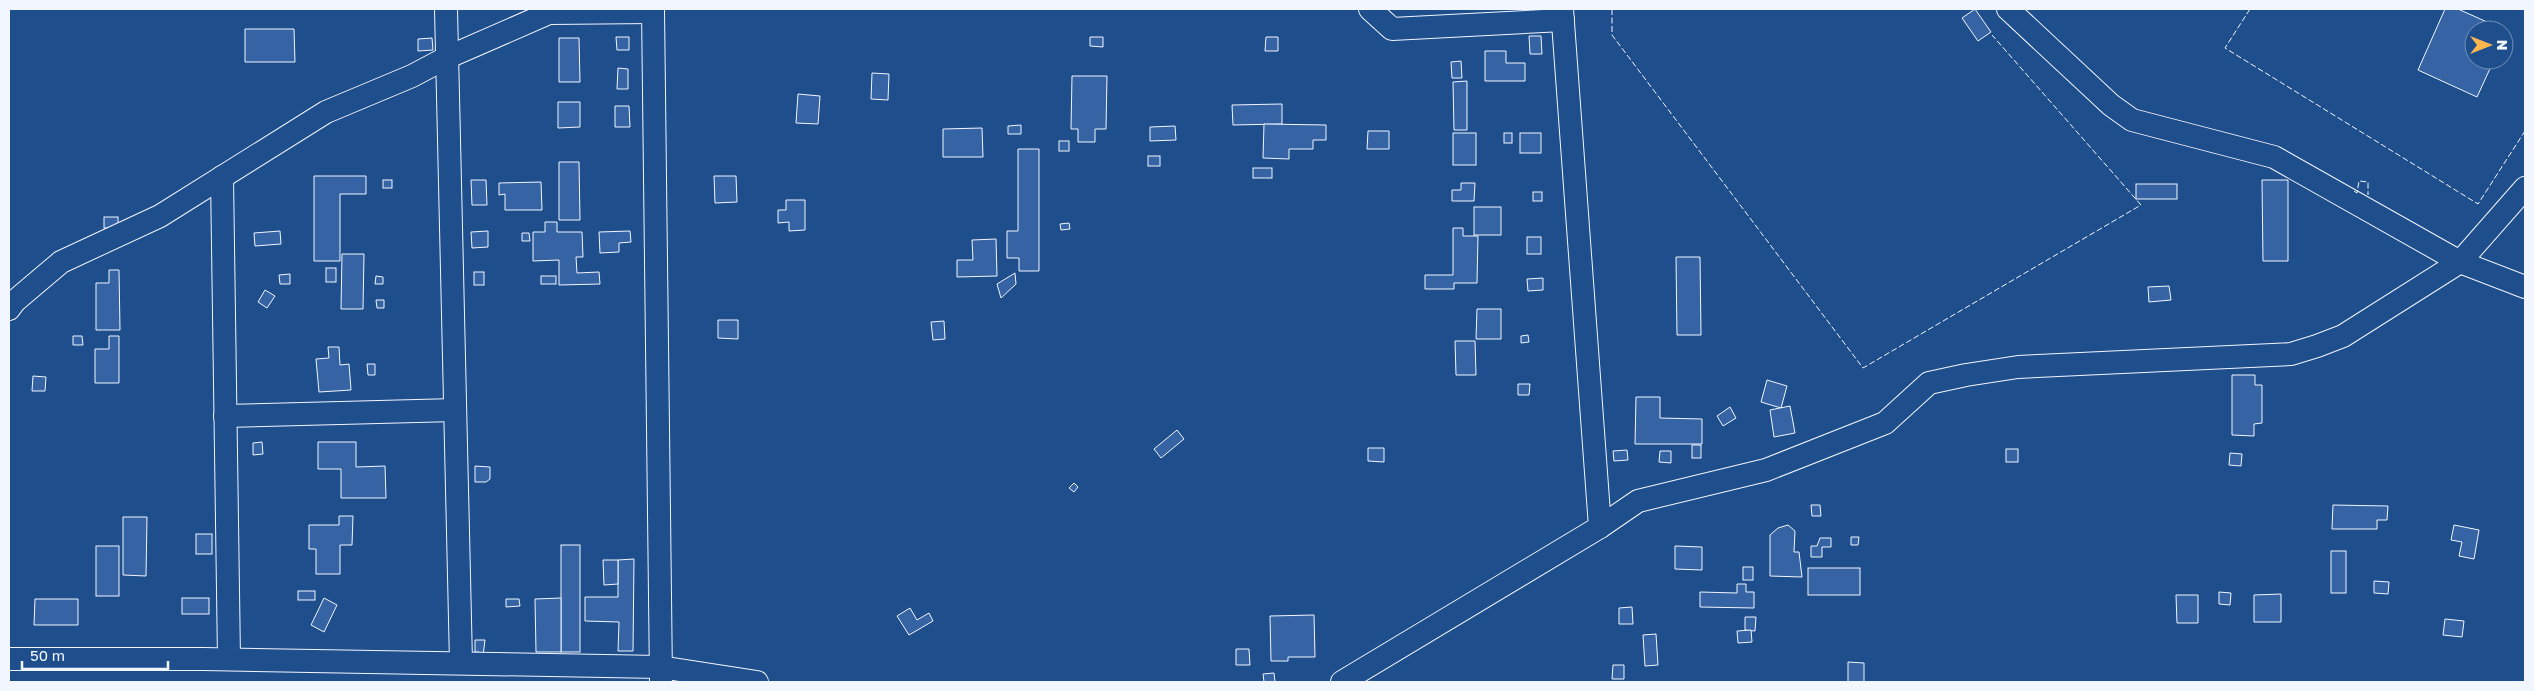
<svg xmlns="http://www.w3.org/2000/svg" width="2534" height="691" viewBox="0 0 2534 691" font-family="'Golos Text',sans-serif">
<rect width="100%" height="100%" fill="#1f4e8c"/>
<g fill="#3563a3" stroke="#f2f6ff">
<path d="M1975,9l16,23 -13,9 -16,-23z"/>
<path d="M2445,9h13l49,22 -3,6v-7h-30v30h20l-17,37 -59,-27z"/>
<path d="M245,29h49l1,33h-50z"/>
<path d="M1529,36h12l1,18h-12z"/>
<path d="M616,37h13v13h-12z"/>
<path d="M1090,37h13v10l-13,-1z"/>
<path d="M1266,37h12v14h-13z"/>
<path d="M432,38l1,12 -15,1v-12z"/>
<path d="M559,38h20l1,44h-21z"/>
<path d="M1485,51h21v12h19v18h-40z"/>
<path d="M1461,61l1,17h-10l-1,-16z"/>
<path d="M618,68l10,1v20h-11z"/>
<path d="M872,73l17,1 -1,26 -17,-1z"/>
<path d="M1072,76h35l-1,53h-11v13h-17v-13h-7z"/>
<path d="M1467,81v49h-13l-1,-48z"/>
<path d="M798,94l22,2 -2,28 -22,-1z"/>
<path d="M558,102h22v25l-22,1z"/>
<path d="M1282,104v20l-49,1 -1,-20z"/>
<path d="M615,106h14l1,21h-15z"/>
<path d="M1264,124l62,1v15h-13v9h-24v10l-26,-1z"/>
<path d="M1021,125v9h-13v-8z"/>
<path d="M1175,126l1,14 -26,1v-14z"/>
<path d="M982,128l1,29h-40v-28z"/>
<path d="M1368,131h21v18h-22z"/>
<rect x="1453" y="133" width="23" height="32"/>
<rect x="1504" y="133" width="8" height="10"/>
<rect x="1520" y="133" width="21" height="20"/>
<rect x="1059" y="141" width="10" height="10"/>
<path d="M1018,149h21v122h-20v-13h-12v-27h11z"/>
<rect x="1148" y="156" width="12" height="10"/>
<path d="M559,162h20l1,58h-21z"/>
<rect x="1253" y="168" width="19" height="10"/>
<path d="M314,176h52v18h-26v67h-26z"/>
<path d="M714,176h22l1,26 -22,1z"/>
<rect x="383" y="180" width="9" height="8"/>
<path d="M471,180h15l1,25h-15z"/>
<path d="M2262,180h26v81h-25z"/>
<path d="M541,182l1,28h-37v-16l-6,1v-12z"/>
<path d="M1461,183h14l-1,18h-22v-11h9z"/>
<rect x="2136" y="184" width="41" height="15"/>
<rect x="1533" y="192" width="9" height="9"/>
<path d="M786,200h19v30l-16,1v-9l-11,1v-13h8z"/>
<rect x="1474" y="207" width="27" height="28"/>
<rect x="104" y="217" width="14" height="11"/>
<path d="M545,222h12v10h25l1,25h-7l1,16 22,-1 1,12 -41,1v-25l-26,1v-29h12z"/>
<path d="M1069,223l1,6 -9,1 -1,-6z"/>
<path d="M1453,228h10v8h15l-1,47h-23v6h-29v-14h28z"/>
<path d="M280,231l1,13 -26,2 -1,-13z"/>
<path d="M488,231v16l-16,1 -1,-16z"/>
<path d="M630,231l1,11 -12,1v9l-19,1 -1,-21z"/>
<path d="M522,233h7l1,8h-8z"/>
<rect x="1527" y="237" width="14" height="17"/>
<path d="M996,239l1,37 -40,1v-17h16l-1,-20z"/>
<path d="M342,254h22l-1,55h-22z"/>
<path d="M1676,257h24l1,78h-24z"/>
<rect x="326" y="268" width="10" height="14"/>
<path d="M109,270h10l1,60h-24v-47h13z"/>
<rect x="474" y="272" width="10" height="13"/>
<path d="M1015,273l1,11 -15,14 -4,-14z"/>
<path d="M290,274v10h-10l-1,-9z"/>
<path d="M376,276l7,1v7h-8z"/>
<rect x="541" y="276" width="15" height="8"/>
<path d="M1543,278v12l-15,1 -1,-12z"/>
<path d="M2169,286l2,14 -22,2 -1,-15z"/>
<path d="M265,290l10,6 -8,12 -9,-6z"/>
<path d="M376,300h8v8h-7z"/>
<path d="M1477,309h24v30h-25z"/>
<path d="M718,320h20v19l-20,-1z"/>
<path d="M944,321l1,18 -12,1 -2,-18z"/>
<path d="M1528,335l1,7 -8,1v-7z"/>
<path d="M73,336h9l1,9h-10z"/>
<path d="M109,336h10v47h-24v-34h14z"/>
<path d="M1455,341h20l1,34h-20z"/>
<path d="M328,347h11l1,18 9,-1 2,26 -32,2 -3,-33 13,-1z"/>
<path d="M367,364h8v11h-7z"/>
<path d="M2232,375h23v10h7v38l-8,1v12l-22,-1z"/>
<path d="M33,376l13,1 -1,14h-13z"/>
<path d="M1767,380l20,6 -6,22 -20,-6z"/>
<path d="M1518,384h12l-1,11h-11z"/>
<path d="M1636,397h24v21l42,1v25h-67z"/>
<path d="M1790,406l5,27 -21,4 -4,-27z"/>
<path d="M1730,407l6,11 -13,8 -6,-10z"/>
<path d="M1177,430l7,9 -23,19 -7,-9z"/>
<path d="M262,442l1,12 -10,1v-12z"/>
<path d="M318,442h38v25l29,-1 1,32h-45v-29h-23z"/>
<rect x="1692" y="445" width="9" height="13"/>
<path d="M1368,448h16v14l-16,-1z"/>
<rect x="2006" y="449" width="12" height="13"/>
<path d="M1627,450l1,10 -14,1 -1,-10z"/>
<path d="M1660,451h11v12l-12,-1z"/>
<path d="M2230,453l12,1 -1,12 -12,-1z"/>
<path d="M475,466l15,1v12l-4,3h-11z"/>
<path d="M1074,483l4,4 -4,5 -5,-4z"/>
<path d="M1811,505h9l1,11h-9z"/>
<path d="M2333,505l55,1 -1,14h-10v9h-45z"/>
<path d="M339,516h14l-1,29h-12v29h-24v-25h-7v-24h30z"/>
<path d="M123,517h24l-1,59 -23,-1z"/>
<path d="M1788,525l7,6 -1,21h5l3,25 -32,-1v-41l8,-7z"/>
<path d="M2454,525l25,5 -5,29 -15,-3 3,-14 -11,-2z"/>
<rect x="196" y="534" width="16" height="20"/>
<path d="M1851,537h8l-1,8h-7z"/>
<path d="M1820,538h11v9h-9v10h-11v-11h6z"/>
<rect x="561" y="545" width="19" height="107"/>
<rect x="96" y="546" width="23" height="50"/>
<path d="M1675,546l27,1v23l-27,-1z"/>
<rect x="2331" y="551" width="15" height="42"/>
<path d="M634,559l-1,92h-15l1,-29 -34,-1v-24h33v-37z"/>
<path d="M603,560h15v24l-14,1z"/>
<rect x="1743" y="567" width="10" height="13"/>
<rect x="1808" y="568" width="52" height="27"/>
<path d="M2374,581l15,1 -1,12 -14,-1z"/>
<path d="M1737,584h9v8h8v16l-54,-1v-15l37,1z"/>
<rect x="298" y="591" width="17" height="9"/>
<path d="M2219,592l12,1 -1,12 -11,-1z"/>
<path d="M2281,594v28h-27v-27z"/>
<path d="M2176,595h22v28h-21z"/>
<rect x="182" y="598" width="27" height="16"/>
<path d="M324,598l13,7 -13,27 -13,-7z"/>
<path d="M561,598v54h-25l-1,-53z"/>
<path d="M35,599h43v26h-44z"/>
<path d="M506,599h13l1,7 -14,1z"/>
<path d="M1632,607l1,17h-14v-16z"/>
<path d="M910,608l7,12 12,-7 4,8 -24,14 -12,-19z"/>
<path d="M1314,615l1,42h-27v4h-17l-1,-45z"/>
<path d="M1745,617h11l-1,14 -10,-1z"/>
<path d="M2445,619l19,2 -2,16 -19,-2z"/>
<path d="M1751,630l1,12 -14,1 -1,-12z"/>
<path d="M1656,634l2,31 -13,1 -2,-31z"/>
<path d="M475,640h10l-2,16h-4v-4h-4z"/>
<path d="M1236,649h13l1,16h-14z"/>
<path d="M1848,662l16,1v19h-16z"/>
<path d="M1613,665h11v14h-12z"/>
<path d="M1274,673l1,9h-11l-1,-8z"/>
</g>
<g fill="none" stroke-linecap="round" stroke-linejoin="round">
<defs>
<g id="minor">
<path d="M446,9l15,654"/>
<path d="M653,9l8,671"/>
<path d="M1370,9l22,20 171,-9"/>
<path d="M1562,9l38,518"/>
<path d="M2008,9l103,96 21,15 142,37 186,105 65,25"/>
<path d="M222,177l7,482"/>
<path d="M9,309l6,-8 46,-39 99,-46 166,-104 86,-36 34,-18 103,-45 104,-1"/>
<path d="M225,416l230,-6"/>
<path d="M9,659h194l457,8 97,15"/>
<path d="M1342,682l258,-155 38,-26 128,-31 119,-47 44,-40 37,-8 52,-8 273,-13 26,-8 26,-10 117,-74 65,-74"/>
</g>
</defs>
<use href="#minor" stroke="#f2f6ff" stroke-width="24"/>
<use href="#minor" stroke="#1f4e8c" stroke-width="22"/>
<g stroke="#f2f6ff" stroke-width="1" stroke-dasharray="6 2.5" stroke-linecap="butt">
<path d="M1612,9v26l251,333 278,-163 -149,-170"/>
<path d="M2250,9l-25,39 253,156 47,-73"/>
<path d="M2354,191l3,2 2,-12 9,1v13"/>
</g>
</g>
<rect width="2534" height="691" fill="none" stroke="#f2f6ff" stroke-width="20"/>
<g transform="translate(2489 45) rotate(90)"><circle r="24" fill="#1f4e8c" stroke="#7391ba"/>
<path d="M0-4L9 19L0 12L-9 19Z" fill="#ffb74d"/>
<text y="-8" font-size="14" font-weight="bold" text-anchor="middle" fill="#f2f6ff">N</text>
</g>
<path d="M22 661v8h146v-8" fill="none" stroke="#f2f6ff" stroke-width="2.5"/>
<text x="30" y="661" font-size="15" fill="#f2f6ff" stroke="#1f4e8c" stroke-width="4" paint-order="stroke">50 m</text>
</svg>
